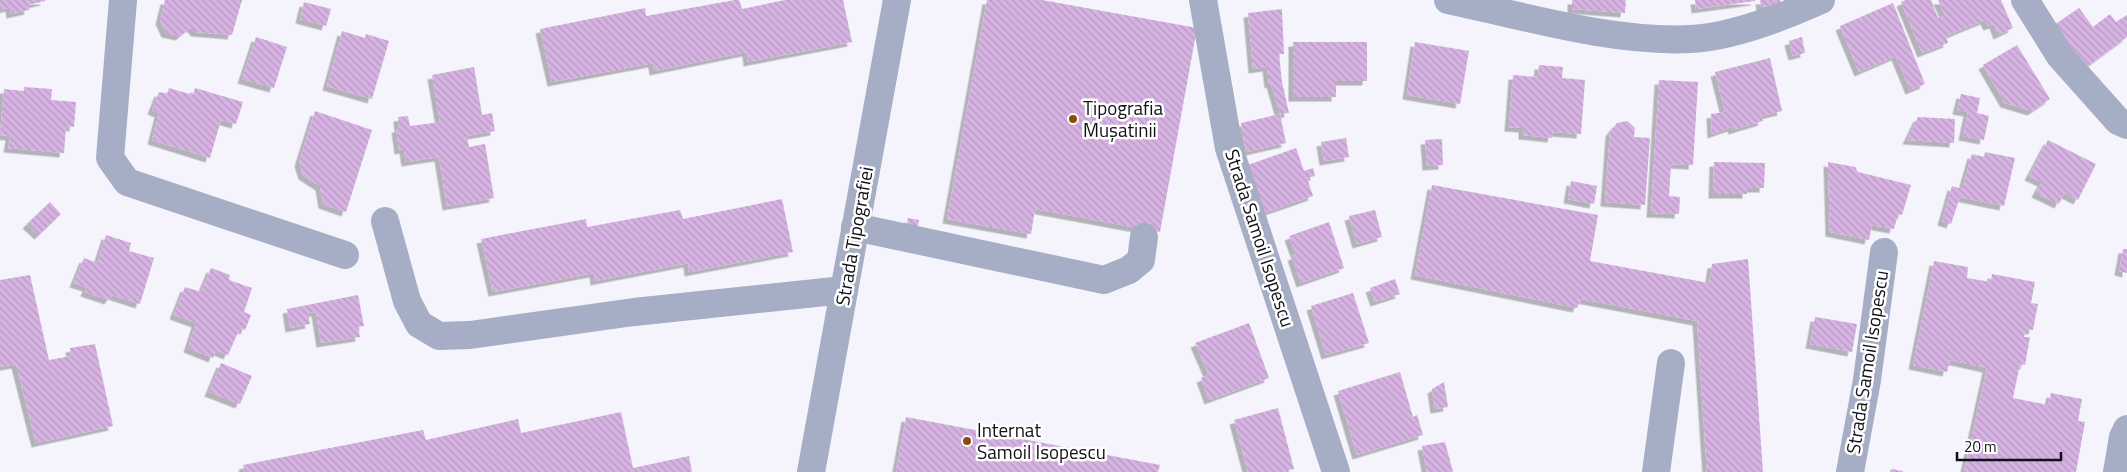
<svg xmlns="http://www.w3.org/2000/svg" width="2127" height="472" viewBox="0 0 2127 472" font-family="'Titillium Web',sans-serif">
<defs>
<pattern id="building-back-hatch" width="6" height="6" patternUnits="userSpaceOnUse" patternTransform="scale(1.25)"><rect width="6" height="6" fill="#d6b3e2"/><path d="M-1 5l2 2M0 0l6 6M5-1l2 2" fill="none" stroke="#b799c1"/></pattern>
<filter id="shadow"><feDropShadow dx="-4.5" dy="4.5" stdDeviation="0" flood-color="#0004"/></filter>
</defs>
<rect width="100%" height="100%" fill="#f5f3fc"/>
<g fill="url(#building-back-hatch)" filter="url(#shadow)">
<path d="M0,0h45v1l-17,4 1,5 -18,4 -1,-7 -10,3z"/>
<path d="M165,0h77l-10,35 -36,-3 -5,-5 -11,9 -14,-3 -6,-13z"/>
<path d="M735,0h4l3,9 43,-9h58l9,42 -104,20 -1,-10 -93,19 -1,-8 -101,19 -12,-53 105,-21 1,8z"/>
<path d="M987,0h55l155,28 -37,204 -125,-23 -4,25 -84,-15z"/>
<path d="M1572,0h54l-1,13 -53,-4z"/>
<path d="M1695,0h60v1l-59,8z"/>
<path d="M1760,0h20l1,4 -20,3z"/>
<path d="M1906,0h25l7,18 7,-2 -7,-16h63l12,28 -15,7 -4,-11 -6,2 -3,-6 -39,16 2,7 -26,10 -21,-51z"/>
<path d="M304,2l27,7 -5,17 -26,-7z"/>
<path d="M1893,3l32,81 -15,6 -14,-34 -37,16 -19,-46z"/>
<path d="M2079,8l14,19 17,-13 6,8 11,-7v22l-42,31 -31,-43z"/>
<path d="M1282,9l2,45h-5l3,28 7,31 -9,1 -9,-31 -2,1 -2,-17 -14,2 -5,-56z"/>
<path d="M342,31l23,7 1,-4 23,7 -17,58 -45,-13z"/>
<path d="M256,37l31,10 -13,41 -32,-9z"/>
<path d="M1802,37l3,16 -12,3 -4,-15z"/>
<path d="M1293,42h74v39h-31v16h-43z"/>
<path d="M1415,42l54,9 -9,53 -53,-9z"/>
<path d="M2017,45l33,54 -18,12 -27,-8 -22,-38z"/>
<path d="M1770,58l12,53 -21,5 2,5 -30,9 -1,-3 -20,7 -1,-20 14,-2 -10,-40z"/>
<path d="M1539,65l24,2 -1,11 23,2 -4,54 -28,-2 -1,6 -29,-3v-7l-14,-1 4,-52 25,2z"/>
<path d="M474,67l8,48 10,-2 3,18 -28,5 2,11 16,-3 9,54 -47,8 -8,-49 -33,5 -2,-13 -5,1 -3,-22h3l-1,-11 10,-1 2,10 30,-4 -8,-47z"/>
<path d="M1659,80l39,2 -5,83 -22,-1 -2,32 11,1 -1,17 -28,-1z"/>
<path d="M24,87l28,2 -1,11 25,2 -2,25 -8,-1 -2,27 -56,-5 2,-12 -10,-1 4,-46 20,2z"/>
<path d="M169,88l24,7 2,-7 48,14 -7,22 -15,-4 -11,38 -58,-18 7,-27 -7,-3 7,-18 8,2z"/>
<path d="M1961,94l19,4 -3,15 12,3 -5,24 -21,-4 5,-24 -11,-2z"/>
<path d="M315,111l57,19 -26,82 -23,-8 -3,-18 -17,-11 -4,-13z"/>
<path d="M1280,114l6,29 -40,9 -5,-29z"/>
<path d="M1918,117l37,2 -1,24 -47,-3z"/>
<path d="M1627,121l8,7 -1,9 16,1 -5,67 -40,-3 5,-70 7,-9z"/>
<path d="M1346,138l3,19 -25,4 -3,-19z"/>
<path d="M1442,139l1,26 -16,1 -2,-26z"/>
<path d="M2048,140l48,24 -18,36 -14,-7 -5,11 -23,-11 6,-11 -13,-6z"/>
<path d="M1296,148l8,23 9,-3 2,8 -8,2 6,18 -52,18 -16,-48z"/>
<path d="M1985,152l30,6 -11,48 -44,-9 -9,27 -9,-3 10,-35 10,3 10,-35 12,3z"/>
<path d="M1714,162l51,1 -1,25h-17v6h-34z"/>
<path d="M1828,162l27,5 3,5 53,13 -9,30 -4,-1 -4,15 -22,-4 -3,15 -39,-8z"/>
<path d="M1571,181l26,5 -3,18 -26,-5z"/>
<path d="M1432,185l166,30 -8,46 119,22 3,-19 36,-5 15,213h-56l-10,-151 -116,-22 -4,9 -162,-33z"/>
<path d="M782,199l11,53 -104,20 -1,-9 -93,18 -1,-8 -101,19 -12,-53 105,-20 1,8 93,-17 3,9z"/>
<path d="M50,202l11,12 -22,21 -12,-11z"/>
<path d="M1375,210l7,27 -25,7 -8,-28z"/>
<path d="M908,218l11,2 -2,12 -11,-2z"/>
<path d="M1329,222l15,46 -43,15 -9,-27 4,-1 -7,-19z"/>
<path d="M106,235l25,8 -2,8 25,7 -14,46 -28,-9 -3,5 -24,-8 2,-5 -13,-4 10,-25 13,5z"/>
<path d="M2123,249h4v24l-8,-2z"/>
<path d="M1934,261l34,6 -1,11 24,4 1,-8 43,8 -4,21 7,1 -5,26 -7,-1 -2,8h6l-5,28 -5,-1 -7,34 35,7 3,-12 31,6 -4,22 7,1 -9,50h-112l23,-104 -37,-8 -3,12 -34,-7z"/>
<path d="M211,268l19,7 -1,5 23,8 -8,24 7,3 -6,15 -5,-2 -12,27 -12,-5 -3,8 -25,-10 8,-25 -22,-8 11,-28 16,5z"/>
<path d="M30,275l19,85 22,-4 -1,-8 25,-4 18,82 -77,17 -20,-79 -16,3v-87z"/>
<path d="M1395,279l5,15 -25,8 -5,-14z"/>
<path d="M1353,293l16,50 -43,12 -15,-49z"/>
<path d="M358,295l6,31 -6,1 2,10 -39,6 -5,-31 -8,1 2,11 -20,4 -3,-19z"/>
<path d="M1815,317l42,7 -5,28 -42,-8z"/>
<path d="M1249,323l20,55 -60,22 -8,-22 8,-3 -14,-32z"/>
<path d="M221,363l31,13 -12,28 -31,-12z"/>
<path d="M1400,372l13,45 4,-2 6,20 -66,20 -19,-64z"/>
<path d="M1444,382l4,25 -13,2 -3,-20z"/>
<path d="M1278,408l16,61 -12,3h-34l-14,-52z"/>
<path d="M621,412l12,56 56,-12 3,16h-447l-2,-7 180,-35 3,10 92,-21 3,14z"/>
<path d="M906,417l254,48 -2,7h-262z"/>
<path d="M1445,442l8,30h-26l-5,-26z"/>
<path d="M1891,469l12,2v1h-13z"/>
</g>
<g fill="none" stroke-linecap="round" stroke-linejoin="round">
<g stroke="#a5aec4" stroke-width="28">
<path d="M123,0l-13,158 17,24 218,73"/>
<path d="M1203,0l26,148 107,324"/>
<path d="M1448,0c76,16 165,43 243,39 41,-2 92,-22 130,-39"/>
<path d="M2025,0l35,56 58,65 9,4"/>
<path d="M385,221l22,80 12,23 20,12 31,-1 164,-23 210,-22"/>
<path d="M855,227l249,53 25,-10 12,-10 3,-23"/>
<path d="M811,472l86,-472"/>
<path d="M1656,472l15,-109"/>
<path d="M1850,472l17,-92 17,-128"/>
<path d="M2117,472l6,-35 4,-8"/>
</g>
</g>
<g fill="#8a4c10" stroke="#fff" stroke-width="2">
<circle cx="1073" cy="119" r="5"/>
<circle cx="967" cy="441" r="5"/>
</g>
<g text-anchor="middle" stroke-width="5" stroke-linejoin="round" paint-order="stroke">
<g font-size="19" fill="#111017" stroke="#fff" text-anchor="start">
<text x="1083" y="115">Tipografia<tspan x="1083" dy="22">Mușatinii</tspan></text>
<text x="977" y="437">Internat<tspan x="977" dy="22">Samoil Isopescu</tspan></text>
</g>
<g font-size="19" fill="#111017" stroke="#fff">
<text transform="translate(854 236) rotate(-80)" y="7">Strada Tipografiei</text>
<text transform="translate(1260 238) rotate(72)" y="7">Strada Samoil Isopescu</text>
<text transform="translate(1867 362) rotate(-81)" y="7">Strada Samoil Isopescu</text>
</g>
</g>
<path d="M1957 452v8h104v-8" fill="none" stroke="#111017" stroke-width="2.5"/>
<text x="1964" y="452" font-size="15" fill="#111017" stroke="#ffffff" stroke-width="4" paint-order="stroke">20 m</text>
</svg>
